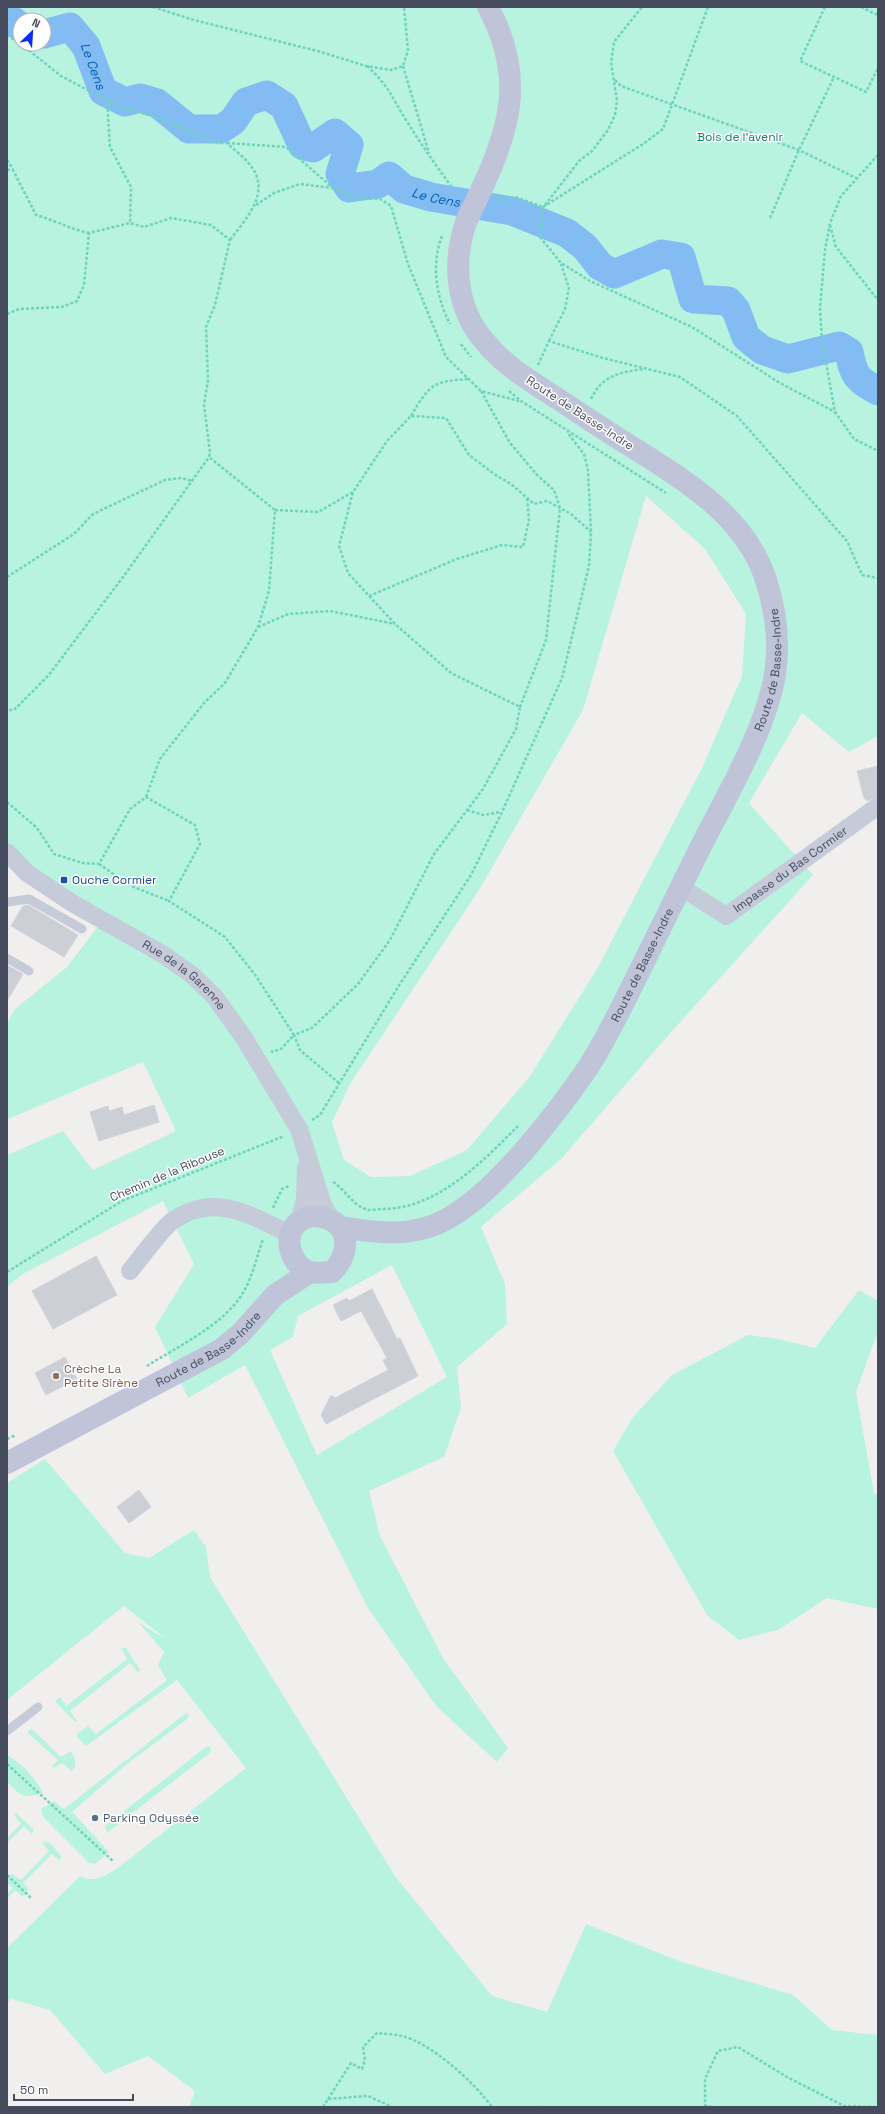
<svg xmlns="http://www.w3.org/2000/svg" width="885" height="2114" viewBox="0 0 885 2114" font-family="'Space Grotesk',sans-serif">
<rect width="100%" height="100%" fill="#f1efee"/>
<g fill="#b8f3df" fill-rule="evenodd">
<path d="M7,7h871v729l-29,16 -47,-39 -53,90 64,72 -148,164 -103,119 -81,69 24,57 2,40 -50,43 4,41 -17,49 -75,34 11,45 63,122 65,90 -11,14 -61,-56 -68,-98 -123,-243 -57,33 -33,-71 39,-63 -31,-63 -140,73 -16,13v-132l56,-24 30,39 83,-39 -33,-69 -135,57 -1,-2v-94l8,-14 52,-42 38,-50 -98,-67zM20,20h24v24h-24zM646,496l59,53 41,65 -4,62 -40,92 -105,201 -67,107 -63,74 -57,26 -39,1 -27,-17 -12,-38 18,-38 129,-194 104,-180zM392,1265l55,112 -130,78 -47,-105 23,-13 5,-21z"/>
<path d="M859,1290l19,11v30l-22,61 18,101 4,2v114l-51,-11 -49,32 -39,10 -32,-25 -94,-164 20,-34 39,-42 76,-40 30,4 37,9z"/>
<path d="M45,1459l80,94 24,5 45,-28 12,17 4,30 185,299 97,120 55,16 39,-88 93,37 114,34 39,35 46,5v72h-689l6,-16 -47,-35 -43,18 -55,-64 -38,-11 -5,4v-55l73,-72c15,8 26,-1 39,-9l127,-99 -69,-88 -91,66 -8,-8 -1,-4 11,-8 8,8 71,-54 -9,-15 6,-13 -26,-30 29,18 -43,-34 -117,94v-217z"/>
<path d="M121,1648h5l14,22 -2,2 -8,-9 -60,48 7,10 -2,1 -20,-21 5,-4 6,9 61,-47z"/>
<path d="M186,1713l3,3 -3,4 -59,44 -55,48 37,40 -14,12 -6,-1 -45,-45 -3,-9 13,-8 10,8z"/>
<path d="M32,1729l29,28 10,-6c4,8 7,13 1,20l-10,-8 -8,5 -2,-2 6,-6 -31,-28z"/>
<path d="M210,1746l1,6 -99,77 -4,3 -3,-3v-3l101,-79z"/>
<path d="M7,1755c14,8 29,23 36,38 -20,6 -22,3 -36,-11z"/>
<path d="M16,1813l18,17 -2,4 -8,-8 -17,17v-5l14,-14 -7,-9z"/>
<path d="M46,1842l4,1 11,13 -1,5 -8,-7 -29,29 6,6 -6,8 -8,-7 -8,9v-5l6,-6 -6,-5v-5l5,-4 9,6 28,-29 -7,-8z"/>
</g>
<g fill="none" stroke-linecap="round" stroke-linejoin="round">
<g stroke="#82bcf3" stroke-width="29">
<path d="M7,17l13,9"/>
<path id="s1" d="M44,34l26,-7 16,19 17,45 22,11 15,-4 17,5 32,26h32l12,-8 13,-19 21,-7 17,11 18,39 11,3 22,-15 14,12 -9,29 9,14 29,-4 11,-8 15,13 27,8 81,14 55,22 18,14 15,19 14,8 48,-20 19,3 12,42 35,2 8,9 10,27 16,13 26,9 51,-13 10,6c5,24 7,27 29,39"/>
</g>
</g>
<g fill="#cdcfd7" stroke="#d2d2db">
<path d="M878,766v30l-11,5 -3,-3 -7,-27z"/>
<path d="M28,905l50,30 -14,22 -53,-31 12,-20z"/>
<path d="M7,965l16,9 -16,27z"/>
<path d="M154,1105l5,17 -60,19 -9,-29 18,-6 1,5 13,-4 2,8z"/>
<path d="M96,1256l21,39 -64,34 -21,-38z"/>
<path d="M372,1289l25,50 3,-1 18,38 -92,48 -5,-9 10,-20 4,3 53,-28 -5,-10 4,-2 -26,-47 -20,10 -8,-16 14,-7 2,3z"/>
<path d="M65,1357l12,22 -31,16 -11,-22z"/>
<path d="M139,1490l12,17 -22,16 -12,-16z"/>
</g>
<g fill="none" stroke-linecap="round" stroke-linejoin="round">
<g stroke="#6ed4be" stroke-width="2.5" stroke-dasharray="3 2" stroke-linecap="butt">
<path d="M153,7l41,13 127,32 45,14 25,4 12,-4 5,-16 -4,-43"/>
<path d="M825,7l-25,54 66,31 12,-24"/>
<path d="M861,7l17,8"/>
<path d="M7,35l13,9"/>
<path d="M21,44l40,32 59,31 39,11 58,25h10c8,8 20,16 26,26 17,26 -9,52 -23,71"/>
<path d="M367,66c22,20 24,30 39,54 14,23 29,44 45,66"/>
<path d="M403,66l26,87"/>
<path d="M615,80l6,6 178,64 57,28"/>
<path d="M107,99l3,48 21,40 -1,36"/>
<path d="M227,143l59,4 47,41 23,10 24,1 11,7 17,58 38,93 35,34 38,10"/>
<path d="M878,155l-37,41 -11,27 -5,27 -5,58 2,33 13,71 19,27 24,12"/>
<path d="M7,160l6,9"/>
<path d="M7,170h6l23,45c18,5 34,14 53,18"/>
<path d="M496,201l20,-4 27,10"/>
<path d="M256,205l18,-12 26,-9 33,4"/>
<path d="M545,205l34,-44 13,-10 16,-21 7,-15 2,-15 -6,-37 3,-21 28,-35"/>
<path d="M543,207l-3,30 21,26 29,18 102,46 88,56 55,29"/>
<path d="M543,207l100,-63 20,-15 45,-122"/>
<path d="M770,218l29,-68 35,-73"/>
<path d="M830,225l6,22 42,53"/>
<path d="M442,236c-11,28 -6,61 8,88"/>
<path d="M7,314l12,-5 43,-2 15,-6 7,-16 5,-52 41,-10 14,4 27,-9 40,7 19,15 -15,65 -9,22 2,53 -4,25 6,47 -1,5 -83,116 -78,103 -34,34h-7"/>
<path d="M549,341l16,-32 4,-21 -8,-24"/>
<path d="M461,344l10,13"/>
<path d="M538,365l11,-24 54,17 77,19 57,39 110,125 15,34 16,3"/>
<path d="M481,391l29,52 28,33 16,14 6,18 -14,132 -26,67"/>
<path d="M509,391l12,10 145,92"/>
<path d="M591,399c11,-24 30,-27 53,-30"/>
<path d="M411,416c18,-31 22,-35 58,-37"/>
<path d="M275,510l43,2 35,-20"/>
<path d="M7,577l67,-43 19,-20 72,-34 16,-2 12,3"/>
<path d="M369,596l88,-37 45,-14 21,2 6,-27 -2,-22"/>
<path d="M258,627l30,-13 42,-3 65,13"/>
<path d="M146,797l14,-38 44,-56 21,-20 33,-56 11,-36 6,-81 -66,-53"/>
<path d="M7,802l30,26 17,26 29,9 16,1 31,-55 16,-12 49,28 5,19 -31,57 56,36 31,39 38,59 -13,14 -10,3"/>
<path d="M467,810l16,5 18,-3"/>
<path d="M99,864l32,22 38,15"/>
<path d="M339,1083l-39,-33 -6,-15 18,-7 46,-44 32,-44 44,-86 49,-65 33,-60 4,-22 -69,-34 -56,-49 -47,-51 -9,-27 14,-54 34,-51 24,-25 35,2 23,37 25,19 17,10 23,20 13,-3 24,13 20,18"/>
<path d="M312,1120l8,-5 78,-128 73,-112 31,-63 60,-134 27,-112 2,-34 -3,-62 -4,-16 -17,-22"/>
<path d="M333,1182c13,8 20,25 36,28 4,0 10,-1 15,-1 54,-1 98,-47 134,-83"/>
<path d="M273,1208l9,-19 7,-3"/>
<path d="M7,1272l115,-71 162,-65"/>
<path d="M147,1366c31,-20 79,-42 97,-75 9,-16 13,-35 19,-52"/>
<path d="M7,1439l9,-4"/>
<path d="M7,1764l106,97"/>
<path d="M7,1875l25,24"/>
<path d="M328,2099l23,-36 11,6 3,-9 -2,-13 14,-14c8,1 17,1 25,3 29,7 73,47 90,71"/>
<path d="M323,2107l5,-8 40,-3 24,11"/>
<path d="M537,2107h9"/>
<path d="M712,2107l-7,-2v-26l13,-28 20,-4 49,30 57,29 34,1"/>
</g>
<g stroke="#c6cbda" stroke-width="9">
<path d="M8,902l21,-3 53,30"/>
<path d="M7,958l22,13"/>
<path d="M7,1731l31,-24"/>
</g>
<g stroke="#c6cbda" stroke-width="18">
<path id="s2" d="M7,852l20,21 45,30 92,52 28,20 22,21 30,42 55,91 24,76 8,14"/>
<path id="s3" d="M681,887l45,29 152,-110"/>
<path d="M299,1222l6,-23 1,-32"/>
<path d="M130,1271c10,-12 30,-40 41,-49 43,-31 79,-7 119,12"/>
</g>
<g stroke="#bfc4d9" stroke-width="22">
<path d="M483,186c30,-64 40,-114 5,-179"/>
<path d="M314,1216c35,2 40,34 18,56 -8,0 -15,2 -22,0 -19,-6 -28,-34 -13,-49 5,-4 11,-6 17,-7z"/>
<path id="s4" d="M341,1227c36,6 72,11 106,-8 29,-16 54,-43 76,-67 24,-28 46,-56 66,-86 18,-28 33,-60 48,-90 21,-43 42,-85 63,-128 26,-51 66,-118 75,-174 5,-32 1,-63 -9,-94 -21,-65 -82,-100 -137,-135 -25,-15 -49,-32 -74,-48 -25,-16 -50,-31 -69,-54 -30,-33 -34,-80 -20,-121"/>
<path id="s5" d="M7,1463l215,-114 19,-16 34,-38 35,-23"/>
</g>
<path stroke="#bfc4d9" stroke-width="22" d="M466,222l17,-36"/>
</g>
<rect fill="#1a4fb4" stroke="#fff" stroke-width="1.5" x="60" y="876" width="8" height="8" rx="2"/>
<circle fill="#8d6e63" stroke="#fff" stroke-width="1.5" cx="56" cy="1376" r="4"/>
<circle fill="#5c6f8a" stroke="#fff" stroke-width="1.5" cx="95" cy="1818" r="4"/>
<g text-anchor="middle" stroke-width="3" stroke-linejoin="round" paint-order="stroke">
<g font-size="12" fill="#0f856b" stroke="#fff">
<text x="740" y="141">Bois de l'avenir</text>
</g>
<g font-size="12" fill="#454b5d" stroke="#fff">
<text transform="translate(580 413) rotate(33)" y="4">Route de Basse-Indre</text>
<text dy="4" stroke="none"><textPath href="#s4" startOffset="757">Route de Basse-Indre</textPath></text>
<text dy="4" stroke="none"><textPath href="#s3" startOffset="133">Impasse du Bas Cormier</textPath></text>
<text dy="4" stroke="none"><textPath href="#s4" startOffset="433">Route de Basse-Indre</textPath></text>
<text dy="4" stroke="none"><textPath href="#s2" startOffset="217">Rue de la Garenne</textPath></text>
<text transform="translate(167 1174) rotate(-23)" y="4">Chemin de la Ribouse</text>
<text dy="4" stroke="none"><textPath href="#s5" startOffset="232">Route de Basse-Indre</textPath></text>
</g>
<g font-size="12" fill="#164399" stroke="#fff" text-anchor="start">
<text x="72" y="884">Ouche Cormier</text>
</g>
<g font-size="12" fill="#785e54" stroke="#fff" text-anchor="start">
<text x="64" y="1373">Crèche La<tspan x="64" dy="14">Petite Sirène</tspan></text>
</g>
<g font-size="12" fill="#4e5e75" stroke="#fff" text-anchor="start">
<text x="103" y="1822">Parking Odyssée</text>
</g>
<g font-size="13" font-style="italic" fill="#005db5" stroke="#fff">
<text dy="5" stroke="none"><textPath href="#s1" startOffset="73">Le Cens</textPath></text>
<text dy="5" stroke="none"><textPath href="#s1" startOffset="553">Le Cens</textPath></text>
</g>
</g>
<rect width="885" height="2114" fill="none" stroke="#454b5d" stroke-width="16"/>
<g transform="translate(32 32) rotate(25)"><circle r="19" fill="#ffffff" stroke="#b5b7be"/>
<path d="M0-3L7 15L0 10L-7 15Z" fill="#092ef0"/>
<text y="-6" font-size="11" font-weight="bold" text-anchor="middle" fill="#454b5d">N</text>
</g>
<path d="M14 2094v6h119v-6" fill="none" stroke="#454b5d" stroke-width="2"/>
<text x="20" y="2094" font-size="12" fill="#454b5d" stroke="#ffffff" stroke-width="3" paint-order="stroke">50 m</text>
</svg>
